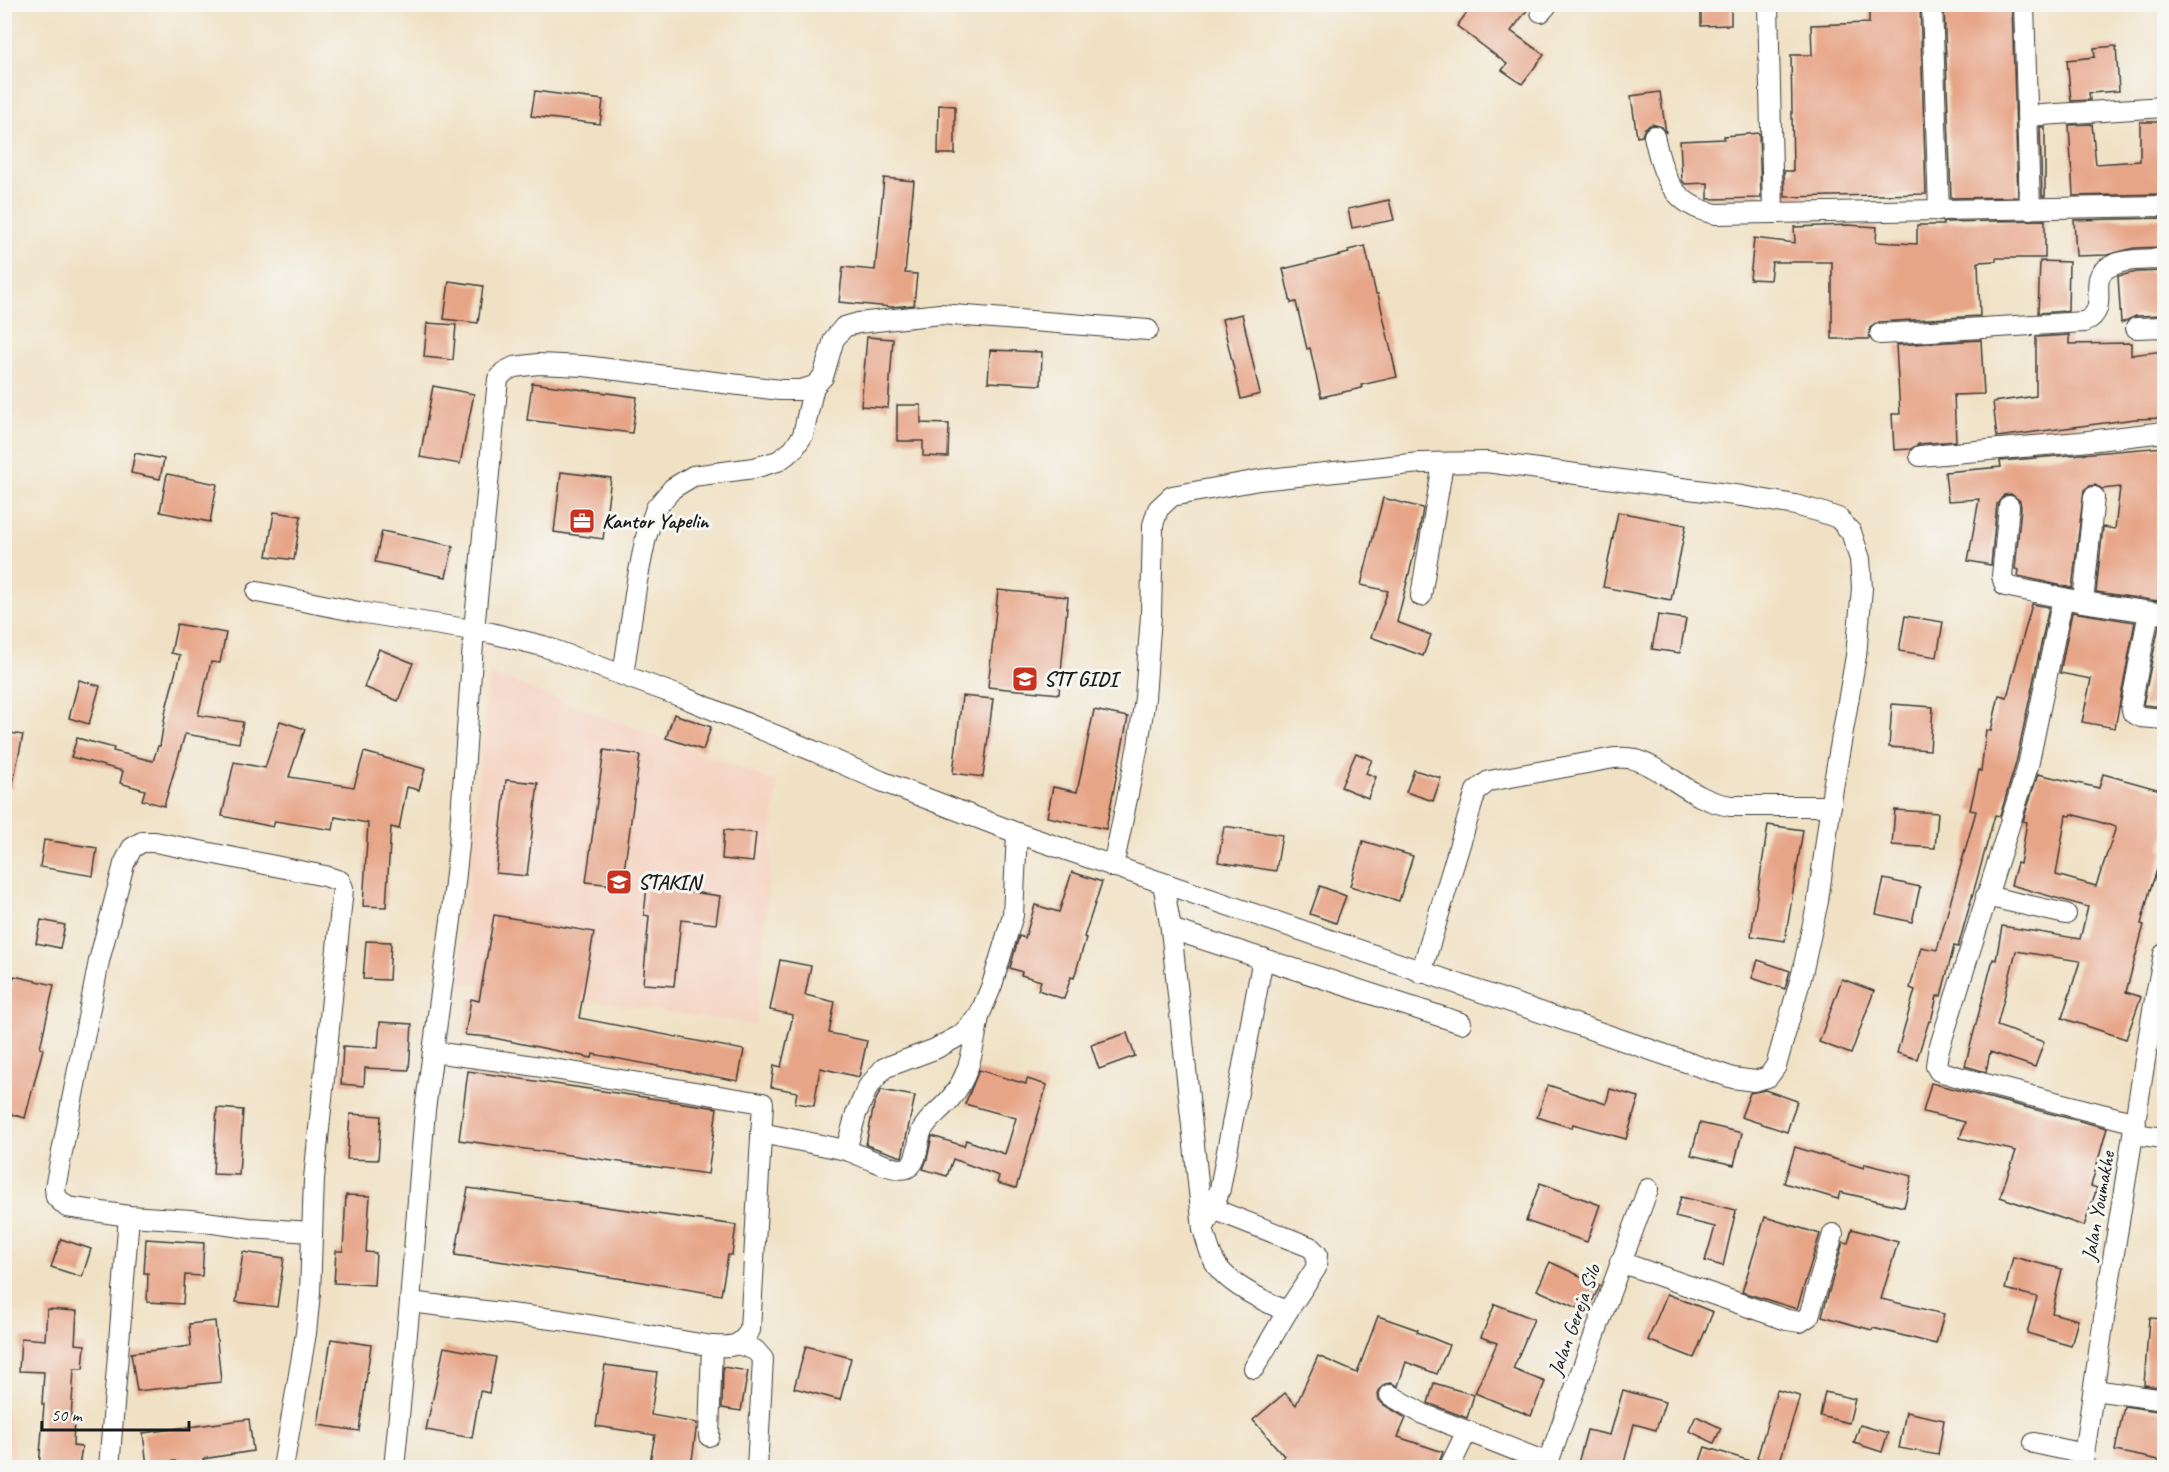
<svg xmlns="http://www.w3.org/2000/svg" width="2169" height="1472" viewBox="0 0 2169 1472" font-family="Caveat,sans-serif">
<rect width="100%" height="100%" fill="#f6f6f2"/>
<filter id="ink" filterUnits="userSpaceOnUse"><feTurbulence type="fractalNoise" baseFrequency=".0167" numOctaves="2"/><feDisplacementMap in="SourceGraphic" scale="12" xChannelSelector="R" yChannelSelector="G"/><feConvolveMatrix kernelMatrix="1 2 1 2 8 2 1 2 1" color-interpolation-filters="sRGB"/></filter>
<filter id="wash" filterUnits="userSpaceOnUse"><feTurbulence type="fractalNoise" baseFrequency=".008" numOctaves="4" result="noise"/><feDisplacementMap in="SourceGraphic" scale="24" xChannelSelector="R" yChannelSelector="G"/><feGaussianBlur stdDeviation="1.35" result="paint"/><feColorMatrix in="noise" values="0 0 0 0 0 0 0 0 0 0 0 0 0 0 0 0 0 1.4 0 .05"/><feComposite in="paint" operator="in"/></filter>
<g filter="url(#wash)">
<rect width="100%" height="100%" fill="#f0e1c4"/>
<g fill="#f5d3c1">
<path d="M489,673l288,109 -21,243 -297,-43z"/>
<path d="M5,1405l13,62h-13z"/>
</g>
<g id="blocks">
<g fill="#e7a588" fill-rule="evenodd">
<path d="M1473,4h59l-21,27 33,24 -22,29 -20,-14 5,-6 -50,-38z"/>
<path d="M1701,4h30v21l-30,1z"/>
<path d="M1869,4h51l6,190 -141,3 -1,-26h9l-2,-116h21l-1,-30 58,-2z"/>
<path d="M1944,4h68l6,193 -67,1z"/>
<path d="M2116,46l3,45 -30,2 1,7 -19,1 -4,-41 28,-3 -1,-9z"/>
<path d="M535,91l68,9 -3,24 -69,-8z"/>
<path d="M1660,92l6,41 -4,-6 -10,-3 -7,4 -3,8 -5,1 -6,-41z"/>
<path d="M939,105l16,1v48h-17z"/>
<path d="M2140,122h23v72l-90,2 -4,-71 23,-1 4,40 44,-3z"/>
<path d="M2040,127h5v69h-3z"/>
<path d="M1759,133l2,65 -53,1v-16l-23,1 -3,-4 -2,-39 44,-2v-3z"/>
<path d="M884,178l30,3 -9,92 12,1 -3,31 -23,2 -52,-5 4,-35 32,3z"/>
<path d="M1389,200l5,20 -42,8 -4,-19z"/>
<path d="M2164,218v29l-30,1 -27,7 -31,1 -2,-36z"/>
<path d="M2045,220v38h-49v3l-18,1 2,54 -101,6 -9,6 -1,11h-37v-77h-60l-2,18 -20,-1 4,-41 41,5 -1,-16 54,-2 29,2 -1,15 41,2v-19h26v-3z"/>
<path d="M1365,246l11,48h2l19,83 -36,8 1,3 -41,9 -11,-49 -3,1 -11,-47 -5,1 -8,-34 66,-16 -1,-3z"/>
<path d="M2040,261l29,1 -1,49 -30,2z"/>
<path d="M2164,271v44l-28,1 -15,7 -3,-47 19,-4z"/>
<path d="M449,281l34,5 -5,37 -34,-4z"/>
<path d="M1242,314l18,80 -19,5 -19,-80z"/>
<path d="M427,323l29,2 -3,35 -29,-3z"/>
<path d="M2069,335v9l62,-1v12l33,-4v67l-29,1 -138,18 -4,-35 43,-6v-59z"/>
<path d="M867,337l26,2 -5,69 -27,-2z"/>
<path d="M1981,340l3,54 -30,1 2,46 -37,3 -8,5 -17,1 -2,-36h8l-4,-69z"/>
<path d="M990,350l52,2 -1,33 -53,-3z"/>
<path d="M532,383l105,14 -5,36 -105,-13z"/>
<path d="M433,386l41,8 -14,70 -40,-7z"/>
<path d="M897,405h24v18l28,1 -1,33 -25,-1v-15h-26z"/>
<path d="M2164,447v133h-3l-3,21 -62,-9 7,-65 12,2 5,-42 -18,2 -7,-4 -6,1 -5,4 -12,98 -54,-12 1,-6 -4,-1 6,-62 -1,-6 -9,-7 -7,1 -7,9 -6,61 -23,-4 11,-62 -31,2 -3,-29 56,-5 -1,-6z"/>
<path d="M135,453l29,6 -4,20 -29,-6z"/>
<path d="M561,472l50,6 -8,61 -49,-7z"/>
<path d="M167,474l50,10 -7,38 -50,-10z"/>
<path d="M1383,498l40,10 -5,30 -21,84 34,13 -8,21 -52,-19 17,-46 -27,-6z"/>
<path d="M274,512l27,4 -7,44 -27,-4z"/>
<path d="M1618,512l68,13 -15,75 -68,-13z"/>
<path d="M382,531l71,15 -7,31 -71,-15z"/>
<path d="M998,590l70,7 -9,97 -71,-7z"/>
<path d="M2032,604l17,3 -33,156 -16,53 -5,-1 -37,132 -4,-1 -13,50h-4l-6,25h-2l-12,38 -20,-6 18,-63 -5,-2 11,-41 16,3 39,-139 -6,-1 9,-40 2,1 5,-41 5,1 8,-36 8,2z"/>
<path d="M2072,612l63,10 -20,106 -33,-6 9,-43 -31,-6z"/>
<path d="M1658,615l28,4 -6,34 -28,-4z"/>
<path d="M1905,616l38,6 -6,35 -38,-6z"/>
<path d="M177,624l49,9 -6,30 -9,-1 -13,53 45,7 -4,21 -54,-9 -21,72 -22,-6 3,-10 -25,-7 3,-12 -52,-14 6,-19 37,10 -1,3 40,10 5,-15h2l6,-37 14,-54 -9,-2z"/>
<path d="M2159,625l5,1v81l-21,-2z"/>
<path d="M379,649l34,14 -15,38 -34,-14z"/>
<path d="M79,680l21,6 -11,38 -20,-6z"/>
<path d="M962,696l31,3 -10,78 -30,-4z"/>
<path d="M1892,704l41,3 -3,43 -41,-3z"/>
<path d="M1094,710l34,7 -22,112 -59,-12 6,-30 24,5z"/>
<path d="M674,714l37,13 -8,23 -37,-12z"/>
<path d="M280,721l25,8 -16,48 65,10 10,-35 61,17 -6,21 -12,-3 -8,42 -8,-2 -5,80 -23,-1 5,-83 -33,-6 -2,13 -58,-9 -2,6 -51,-11 12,-54 31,6z"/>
<path d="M4,732l19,3 -11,53h-8z"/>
<path d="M604,750l36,5 -18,131 -36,-4z"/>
<path d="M1356,753l16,7 -6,13 10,4 -8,21 -27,-11z"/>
<path d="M1414,770l27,8 -8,23 -27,-9z"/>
<path d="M2038,774l61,14 4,-14 61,17v45l-3,13 3,1 -14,40 -9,34 3,1 -18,67 15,5 -15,42 -64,-21 18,-57 -64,-10 -19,75 47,16 -9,25 -45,-15 -4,20 -21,-6 28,-107 3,1 6,-34 78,13 8,-32 -77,-22 6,-22 3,1 7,-42 -4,-1zM2072,814l44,13 -20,59 -40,-11 10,-60 5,1z"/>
<path d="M506,780l32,3 -11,93 -31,-3z"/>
<path d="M1895,810l43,3 -3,35 -43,-3z"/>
<path d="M1768,825l35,5 -18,111 -34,-5z"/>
<path d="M1224,826l58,9 -6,36 -58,-9z"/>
<path d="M724,830l32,3 -3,29 -31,-3z"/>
<path d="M44,840l53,8 -4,28 -53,-9z"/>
<path d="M1363,841l50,15 -14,45 -49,-15z"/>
<path d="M1072,872l30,10 -18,55 2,1 -12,40 -3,-1 -7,22 -26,-9 3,-9 -20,-6 1,-3 -12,-4 9,-32 6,2 10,-33 24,7z"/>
<path d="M1884,879l36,8 -8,35 -36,-8z"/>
<path d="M647,886l73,10 -4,28 -35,-4 -7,66 -31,-2 6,-68 -5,-1z"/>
<path d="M1320,886l26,10 -10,27 -26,-9z"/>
<path d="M494,915l100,17 -15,86 165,32 -6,31 -145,-27 -1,4 -103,-21 -24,-2 6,-36 8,2z"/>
<path d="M41,920l24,5 -5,23 -24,-5z"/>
<path d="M366,941l25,1 -2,38 -26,-1z"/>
<path d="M780,960l31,6 -6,29 30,7 -6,31 38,8 -8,36 -39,-9 -6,38 -19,-3 2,-11 -26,-5 3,-22 7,2 12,-52 -23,-5z"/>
<path d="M1758,960l32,11 -5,18 -33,-11z"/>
<path d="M14,976l40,9 -14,63 3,1 -18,69 -21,-6v-92z"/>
<path d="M1842,979l32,12 -23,63 -32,-12z"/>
<path d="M380,1022l32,2 -3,46 -44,-2 -1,18 -23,-2 2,-38 35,2z"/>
<path d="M1127,1033l8,23 -36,13 -8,-24z"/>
<path d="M979,1070l47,14 1,-5 20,6 -31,103 -19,-5 2,-7 -46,-17 -6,17 -24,-7 4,-10 5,-23 32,10 2,-6 39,14 11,-36 -51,-14z"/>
<path d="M468,1071l249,37 -9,66 -249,-34z"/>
<path d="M1931,1083l176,45 -16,58 6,2 -13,38 -84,-29 16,-46 -56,-13 5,-16 -42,-10z"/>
<path d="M1548,1085l58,19 4,-15 29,8 -13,42 -53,-15 -1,4 -35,-11z"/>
<path d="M881,1090l34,6 -13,61 -36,-12 8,-41z"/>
<path d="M1765,1090l32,11 -10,31 -46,-15 9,-24z"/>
<path d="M217,1108l26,2 -4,65 -26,-1z"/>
<path d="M350,1114l31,2 -3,44 -31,-1z"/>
<path d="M1700,1123l42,10 -8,32 -43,-10z"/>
<path d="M1795,1147l69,21 1,-4 47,12 -8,31 -64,-15 -2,7 -54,-16z"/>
<path d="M1540,1183l60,22 -13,37 -61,-21z"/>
<path d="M468,1188l268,37 -4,30h-4l-7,40 -90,-15 -176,-25z"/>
<path d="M346,1195l24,1 -4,56 10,1 -2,32 -40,-2 2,-32h7z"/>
<path d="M1681,1197l55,13 -13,56 -18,-5 10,-34 -40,-10z"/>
<path d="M1765,1217l55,17 -23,75 -55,-17z"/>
<path d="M1852,1229l46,13 -17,57 63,15 -8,30 -63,-16 -1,2 -50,-14 21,-74 5,1z"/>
<path d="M61,1239l30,10 -9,28 -31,-10z"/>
<path d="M146,1239l58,4 -2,33 -17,-1 -2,29 -36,-2 1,-29h-4z"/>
<path d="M243,1252l41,6 -7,49 -41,-5z"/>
<path d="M2013,1257l49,12 -10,44 26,7 -7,26 -44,-13 10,-36 -32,-8z"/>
<path d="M1550,1262l50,23 -13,27 -50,-22z"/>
<path d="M1667,1294l46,18 -19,46 -46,-18z"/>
<path d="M1495,1304l39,15 -21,50 32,13 -14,34 -56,-23 22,-50 -16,-6z"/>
<path d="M47,1309l30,2 -2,33 10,1 -2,24h-9l-3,50h3l-1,27 9,1 -3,20h-40l5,-63h-2l2,-32 -25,-1 2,-33 24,2z"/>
<path d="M1378,1316l40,14 -1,2 32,13 -12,29 -31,-12 -8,24 -7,-3 -6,1 -5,5 -2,5 1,6 5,5 22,13 -8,19 45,15 -6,15h-158l5,-11 -31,-36 32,-27 11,12 22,-49 39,17z"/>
<path d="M2149,1318l15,1v69l-20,-3z"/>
<path d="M215,1321l6,61 -84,9 -6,-38 60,-7 -2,-22z"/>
<path d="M331,1339l40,6 -12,86 -41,-6z"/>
<path d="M806,1346l45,12 -11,42 -46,-12z"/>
<path d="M444,1347l52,10 -7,36 -9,-2 -8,47 -46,-8z"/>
<path d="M605,1365l52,7 -6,43 46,8 -6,44h-42l6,-32 -59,-9z"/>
<path d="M723,1367l25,4 -7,40 -19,-3z"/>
<path d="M1434,1383l40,12 -7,23 -39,-15z"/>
<path d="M1623,1390l42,12 -9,28 -22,-6 -11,43h-46l10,-37 23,5z"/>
<path d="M1777,1390l23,6 -21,68 -22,-6z"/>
<path d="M1825,1392l30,7 -6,24 -29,-7z"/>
<path d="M2124,1406l40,6v49l-49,-10z"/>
<path d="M1906,1412l38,8 -6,35 -39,-7z"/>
<path d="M1696,1416l25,12 -7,15 -25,-12z"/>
<path d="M249,1419l4,32 -50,8 1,8h-29v-6l-28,5 -4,-33z"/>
<path d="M1860,1425l28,8 -6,19 -28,-9z"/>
<path d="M1705,1447l55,17 -1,3h-61z"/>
</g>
</g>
</g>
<g filter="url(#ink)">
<use href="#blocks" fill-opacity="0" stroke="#3c3a35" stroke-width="1.5"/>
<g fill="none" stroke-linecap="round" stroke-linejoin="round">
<defs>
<g id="minor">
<path d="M1768,4l5,209"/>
<path d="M1932,4l7,207"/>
<path d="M2024,4l6,205"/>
<path d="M1541,12l7,-8"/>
<path d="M2027,116l137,-9"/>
<path d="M1654,136c9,39 17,69 62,78l448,-8"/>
<path d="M2136,328l28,-1"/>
<path d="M1880,334l204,-12c29,-13 1,-44 25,-55 16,-9 37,-7 55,-8"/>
<path d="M1920,456l160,-14 84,-10"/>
<path d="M2009,506l-7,70 3,10 78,16 81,12"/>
<path d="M257,592l102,20 132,21 52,13 142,52 131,54 65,29 136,52 716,245 21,3 14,-4 8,-11 26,-92 16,-73 15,-113 23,-132 6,-68 -2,-29 -9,-27 -13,-14 -17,-6 -26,-7 -53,-9 -256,-34 -66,1 -161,17 -87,16 -14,13 -5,16 -2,90 -6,83 -7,47 -25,122"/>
<path d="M1421,596l22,-133"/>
<path d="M2063,598l-35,168 -90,286 -2,14 3,5 23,7 174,45"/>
<path d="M2083,602l11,-105"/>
<path d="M2149,612l-18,94 2,7 8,4 23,2"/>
<path d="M623,675l14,-94 9,-44 10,-29 17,-20 20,-12 61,-8 24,-7 15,-11 10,-15 11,-49"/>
<path d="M1163,883l8,46 32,300c5,15 8,32 19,43 17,18 44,29 65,40l-33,56"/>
<path d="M1986,896l80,18"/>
<path d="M1171,929l290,94"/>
<path d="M1421,973l55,-182 13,-10 125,-23c6,0 13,-1 19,1 35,10 58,42 98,47h100"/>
<path d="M761,1133l85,17 10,-36 12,-27 16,-19 51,-19 26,-14 18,-19 13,-31 21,-70 4,-82"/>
<path d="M2134,1134l30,4"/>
<path d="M846,1150c13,4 50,23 61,18 12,-6 10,-28 15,-38 7,-13 19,-20 28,-31 21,-24 23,-52 29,-82"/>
<path d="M1213,1209l97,38 7,7 -1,14 -29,44"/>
<path d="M1203,1229l10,-20 7,-20 43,-231"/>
<path d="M1620,1262l167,58 13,2 9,-6 24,-82"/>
<path d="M410,1302l150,18 152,26c18,1 28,2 38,-16l13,-227 -247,-40 -83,-11"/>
<path d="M738,1344l17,6 8,9 -6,109"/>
<path d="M2094,1390l70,10"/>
<path d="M1390,1395l33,19 44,17"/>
<path d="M709,1436l3,-90"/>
<path d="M2034,1443l50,11"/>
<path d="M109,1468l20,-252"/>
<path d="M283,1468l23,-135 4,-40 4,-114 29,-291 -3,-7 -15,-5 -170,-34h-13l-10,6 -8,16 -25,97 -44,227 1,9 11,10 62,9 62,4 58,8 63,4"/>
<path d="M394,1468l16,-166 15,-192 26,-190 8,-75 15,-215 24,-251 6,-7 10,-5 24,-3 46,2 196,24h20l14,-4 9,-9 11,-38 10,-12 14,-4 82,-9 208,16"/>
<path d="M1449,1468l18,-37 81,32"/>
<path d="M1546,1468l102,-279"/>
<path d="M2082,1468l27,-184 44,-274 11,-56"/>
</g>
</defs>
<use href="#minor" stroke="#3c3a35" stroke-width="22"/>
<use href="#minor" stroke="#fff" stroke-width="20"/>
</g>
</g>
<defs>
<symbol id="office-square" viewBox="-11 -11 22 22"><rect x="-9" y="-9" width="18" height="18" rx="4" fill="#c8321e" stroke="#f6f6f2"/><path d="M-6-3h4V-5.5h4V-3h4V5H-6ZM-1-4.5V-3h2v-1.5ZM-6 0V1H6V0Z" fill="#fff"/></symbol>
<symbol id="university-square" viewBox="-11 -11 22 22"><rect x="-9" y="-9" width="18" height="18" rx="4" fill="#c8321e" stroke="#f6f6f2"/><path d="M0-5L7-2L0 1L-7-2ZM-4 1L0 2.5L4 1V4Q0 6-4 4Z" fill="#fff"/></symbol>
</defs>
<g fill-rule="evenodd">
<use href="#office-square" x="567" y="506" width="30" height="30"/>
<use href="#university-square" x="1010" y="664" width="30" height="30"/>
<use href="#university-square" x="604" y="867" width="30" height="30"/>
</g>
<g text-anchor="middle" stroke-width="6" stroke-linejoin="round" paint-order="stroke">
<g font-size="21" font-weight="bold" fill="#1c1c1c" stroke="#f6f6f2" text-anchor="start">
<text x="602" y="528">Kantor Yapelin</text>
<text x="1044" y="686">STT GIDI</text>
<text x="638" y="889">STAKIN</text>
</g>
<g font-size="21" fill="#1c1c1c" stroke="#f6f6f2">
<text transform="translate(2098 1206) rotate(-80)" y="7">Jalan Youmakhe</text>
<text transform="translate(1574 1320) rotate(-70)" y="7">Jalan Gereja Silo</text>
</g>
</g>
<rect width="2169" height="1472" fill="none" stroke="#f6f6f2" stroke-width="24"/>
<path d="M42 1421v9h147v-9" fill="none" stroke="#1c1c1c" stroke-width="3"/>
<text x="51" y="1421" font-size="18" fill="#1c1c1c" stroke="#f6f6f2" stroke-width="4.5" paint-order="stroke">50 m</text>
</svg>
